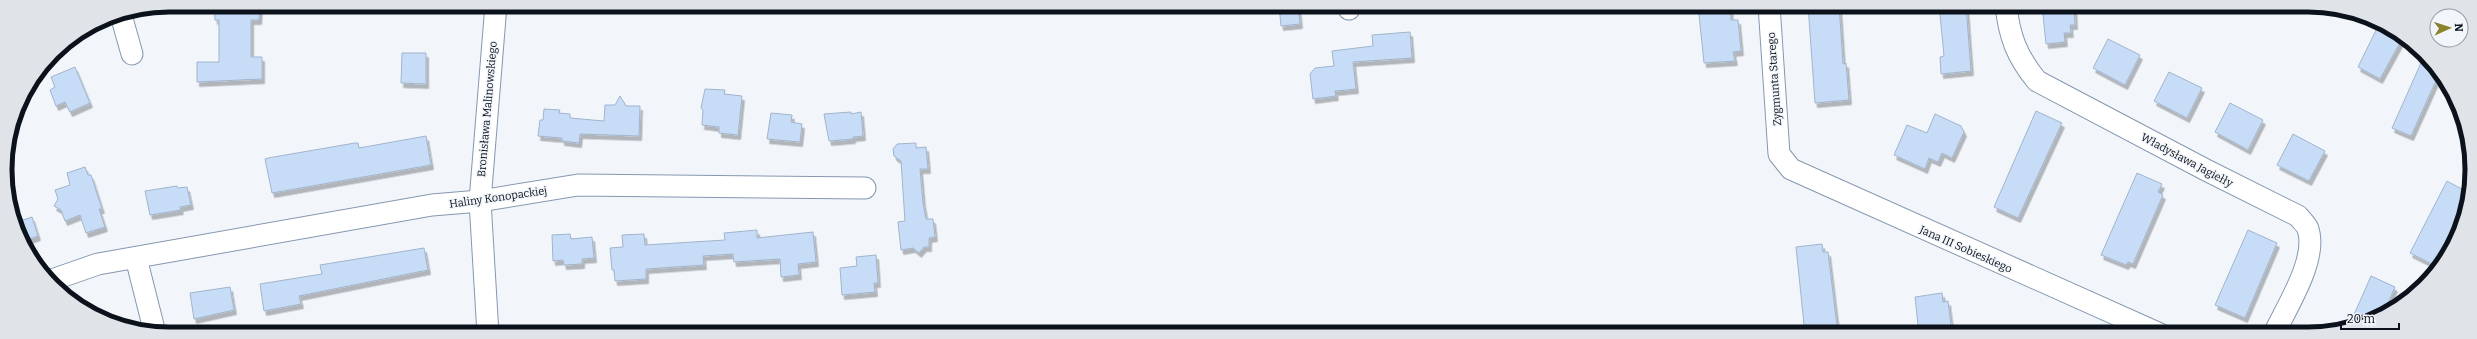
<svg xmlns="http://www.w3.org/2000/svg" width="2477" height="339" viewBox="0 0 2477 339" font-family="Bitter,serif">
<defs>
<filter id="shadow"><feDropShadow dx="2.5" dy="4.5" stdDeviation="0" flood-color="#0004"/></filter>
</defs>
<rect width="100%" height="100%" fill="#f2f6fb"/>
<g fill="#c7dcf6" stroke="#a0b4cc" filter="url(#shadow)">
<path d="M214,5h46l-1,15h-8v37h11v22l-65,3v-20h22v-42h-4z"/>
<path d="M1279,5h19l2,19 -19,2z"/>
<path d="M1698,5h32l1,15h7l3,31 -8,1 2,9 -31,2z"/>
<path d="M1808,5h31l4,59 3,-1 3,37 -34,3z"/>
<path d="M1939,5h27l5,66 -30,3 -1,-17 4,-1z"/>
<path d="M2042,5h32l1,20h-5l1,8h-7l1,9 -19,2z"/>
<path d="M2380,22l22,17 -22,40 -22,-12z"/>
<path d="M1410,32l2,26 -59,4 3,27 -21,2 1,5 -23,3 -3,-25 5,-6 19,-2 -2,-15 41,-5 -1,-11z"/>
<path d="M2108,39l32,16 -15,30 -32,-17z"/>
<path d="M402,53h24v31l-25,-1z"/>
<path d="M2424,56l7,5 8,13 -28,62 -19,-8z"/>
<path d="M75,67l15,36 -20,9 -5,-10 -9,4 -6,-16 5,-3 -4,-10z"/>
<path d="M2169,72l33,16 -15,30 -33,-17z"/>
<path d="M705,89l20,1 -1,4 18,2 -4,39 -19,-2v-6l-17,-2 1,-15 -2,-2z"/>
<path d="M620,96l6,10h14l-1,30 -59,-2 -1,9 -17,-2v-3l-24,-2 2,-16h3l1,-11 16,1 -1,3 11,1v4l34,3 1,-16h10z"/>
<path d="M2230,103l33,17 -15,30 -33,-18z"/>
<path d="M2036,111l26,12 -44,95 -24,-11z"/>
<path d="M851,112v2l10,-2 2,24 -10,1v2l-24,2 -5,-27z"/>
<path d="M771,113l21,2 -1,7 11,2 -2,18 -33,-3z"/>
<path d="M1935,114l26,12 3,6 -12,26 -10,-5 -4,9 -9,-4 -4,11 -31,-14 13,-30 20,8z"/>
<path d="M2293,134l32,17 -16,30 -32,-16z"/>
<path d="M426,136l5,29 -159,28 -7,-34 3,-1 87,-15h3l1,5z"/>
<path d="M916,143v5l10,-1 2,22h-8l3,34 3,16h7l2,18 -6,1v9h-5l-5,6 -6,-5 -12,2 -3,-28 7,-1 -4,-60 -7,-5 -1,-7 4,-5z"/>
<path d="M85,167l3,8h3l11,34h-3l6,18 -19,6 -6,-18 -15,6 -4,-11 -7,-4 4,-7 -3,-9 15,-5 -3,-12z"/>
<path d="M2137,173l25,11 -4,8 5,3 -30,69 -5,-2 -2,3 -25,-10z"/>
<path d="M2447,181l22,12 -4,18 -29,55 -26,-13z"/>
<path d="M177,186l1,2 9,-1 4,18 -11,2 1,3 -31,5 -5,-24z"/>
<path d="M32,217l6,19 -14,5 -10,-18z"/>
<path d="M757,230v8l56,-6 3,30 -18,2 1,11 -18,2 -1,-18 -46,3 -1,-8 -30,2 1,9 -58,4v10l-31,2 -1,-11h-2l-2,-22 13,-1 -1,-12 22,-1 1,11 80,-5 -1,-7z"/>
<path d="M2248,230l29,13 -32,75 -30,-13z"/>
<path d="M570,234l1,5 21,-2 2,21 -12,1v5l-18,1 -1,-5 -10,1 -1,-26z"/>
<path d="M1822,244l1,8h5l9,74 -6,1 1,7h-27l-9,-87z"/>
<path d="M424,248l4,22 -129,26 2,8 -37,7 -4,-27 62,-10 -2,-9z"/>
<path d="M876,255l2,28h-4l1,9 -33,3 -2,-27 17,-2 -1,-9z"/>
<path d="M2371,276l24,11 -6,14 -9,16 -31,9z"/>
<path d="M230,287l4,23 -40,9 -4,-26z"/>
<path d="M1942,293l1,9 5,-1 4,32 -33,1 -4,-37z"/>
</g>
<g fill="none" stroke-linecap="round" stroke-linejoin="round">
<defs>
<g id="minor">
<path d="M1349,5v4"/>
<path d="M1769,5l10,149 12,15 369,165"/>
<path d="M2006,5c3,31 11,52 31,76l169,89 92,46c3,4 8,8 10,13 10,30 -21,77 -34,105"/>
<path d="M121,15l11,39"/>
<path d="M136,258l19,75"/>
<path d="M49,281l49,-17 334,-59 48,-4 98,-16 287,3"/>
<path d="M488,334l-8,-133 16,-196"/>
</g>
</defs>
<use href="#minor" stroke="#8598b0" stroke-width="23"/>
<use href="#minor" stroke="#fff" stroke-width="21"/>
</g>
<g text-anchor="middle" stroke-width="3" stroke-linejoin="round" paint-order="stroke">
<g font-size="11" fill="#0b121b" stroke="#f2f6fb">
<text transform="translate(1774 79) rotate(-94)" y="4">Zygmunta Starego</text>
<text transform="translate(487 109) rotate(-85)" y="4">Bronisława Malinowskiego</text>
<text transform="translate(2187 160) rotate(28)" y="4">Władysława Jagiełły</text>
<text transform="translate(498 197) rotate(-8)" y="4">Haliny Konopackiej</text>
<text transform="translate(1966 249) rotate(24)" y="4">Jana III Sobieskiego</text>
</g>
</g>
<path d="M0 0H2477V339H0ZM169 12H2308A157 157 0 0 1 2465 169V170A157 157 0 0 1 2308 327H169A157 157 0 0 1 12 170V169A157 157 0 0 1 169 12Z" fill="#e0e4e9" fill-rule="evenodd"/>
<path fill="none" stroke="#0b121b" stroke-width="5" d="M169 12H2308A157 157 0 0 1 2465 169V170A157 157 0 0 1 2308 327H169A157 157 0 0 1 12 170V169A157 157 0 0 1 169 12Z"/>
<g transform="translate(2449 28) rotate(87)"><circle r="19" fill="#f2f6fb" stroke="#969ba1"/>
<path d="M0-3L7 15L0 10L-7 15Z" fill="#8b822a"/>
<text y="-6" font-size="11" font-weight="bold" text-anchor="middle" fill="#0b121b">N</text>
</g>
<path d="M2341 323v6h58v-6" fill="none" stroke="#0b121b" stroke-width="2"/>
<text x="2347" y="323" font-size="12" fill="#0b121b" stroke="#f2f6fb" stroke-width="3" paint-order="stroke">20 m</text>
</svg>
